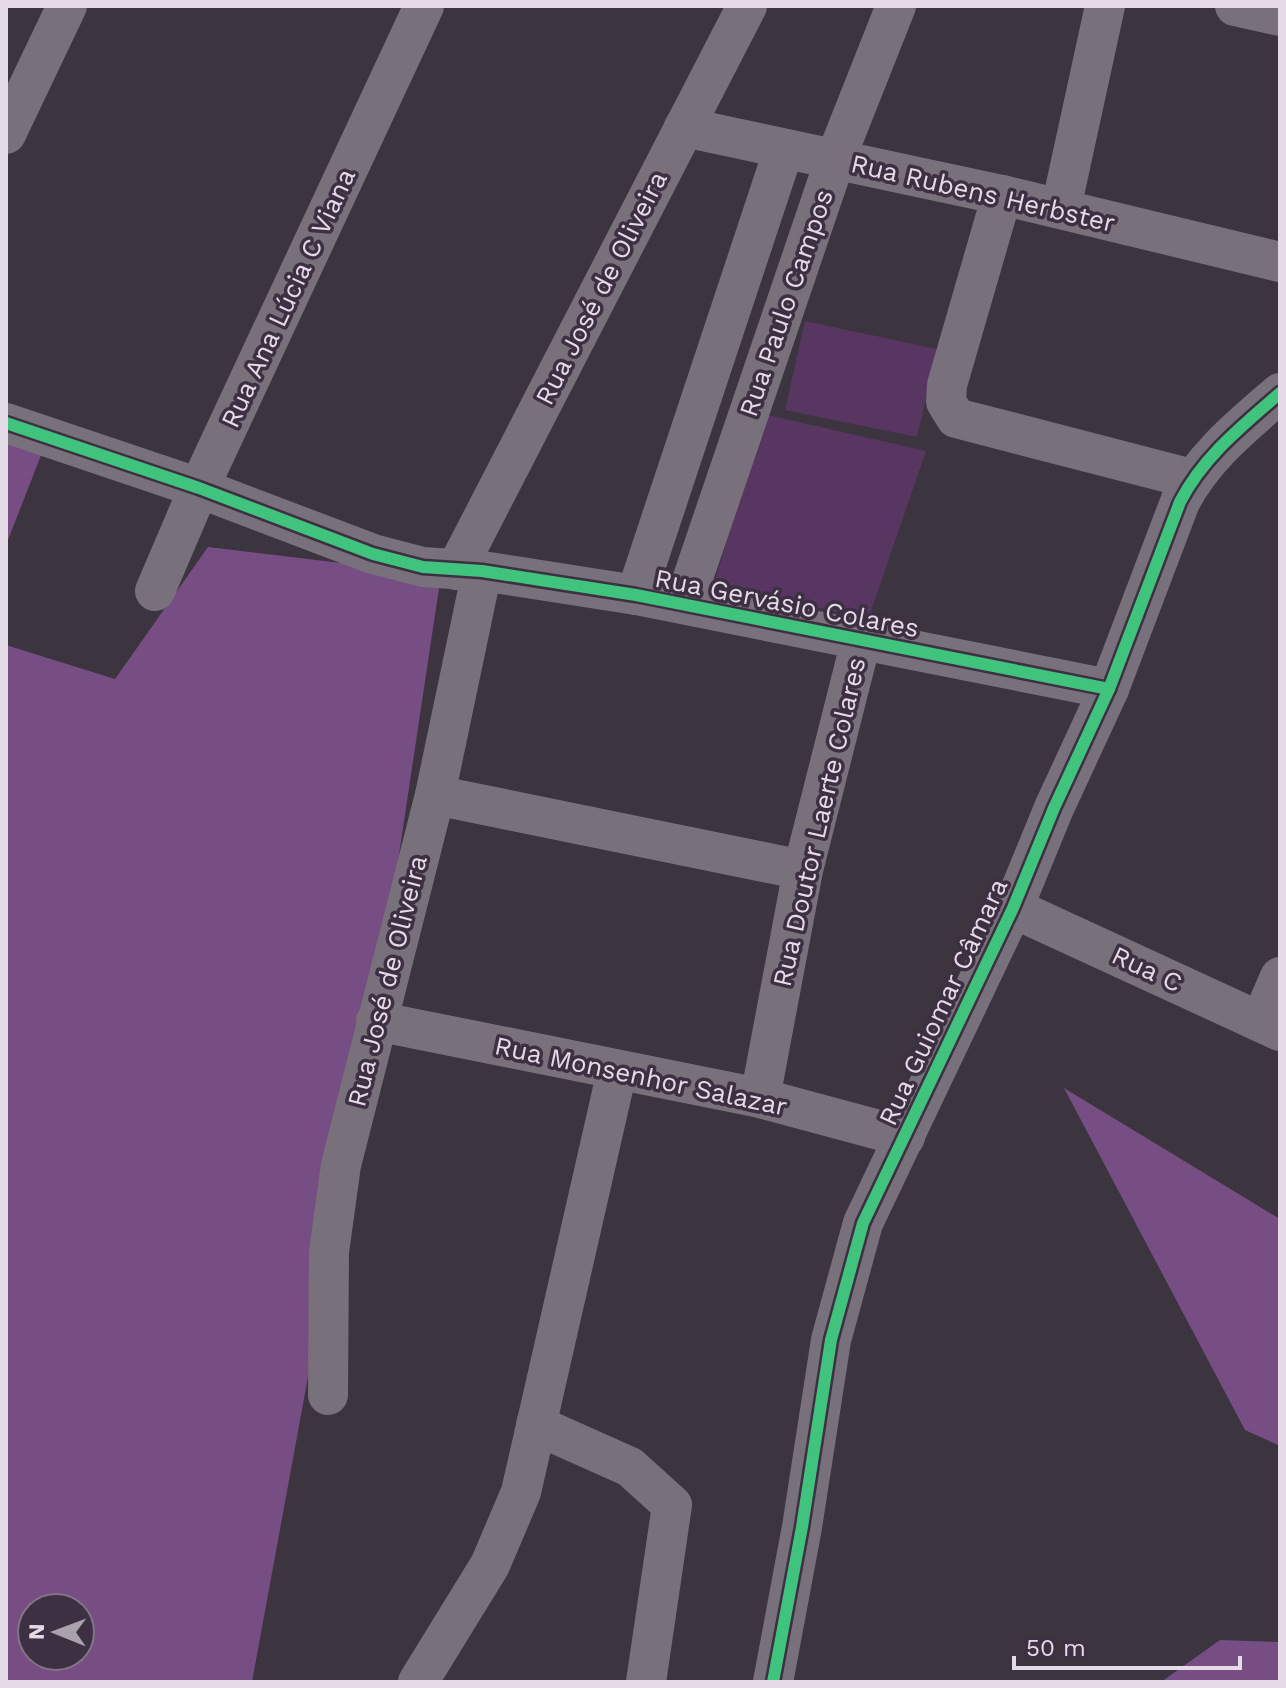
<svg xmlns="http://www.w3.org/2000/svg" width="1286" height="1688" viewBox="0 0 1286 1688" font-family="'Work Sans',sans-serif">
<rect width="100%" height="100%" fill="#3c343f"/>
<g fill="#573761">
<path d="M805,321l132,28 -20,88 -132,-27z"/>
<path d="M763,414l163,37 -58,169 -153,-39z"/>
</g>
<g fill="#764e83" fill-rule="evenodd">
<path d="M6,419l43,16 -43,110z"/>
<path d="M208,547l233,28 -64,426 -125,681h-246v-1037l109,34zM32,1608h48v48h-48z"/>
<path d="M1064,1088l216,131v227l-35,-16z"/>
<path d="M1220,1640l60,2v40h-119z"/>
</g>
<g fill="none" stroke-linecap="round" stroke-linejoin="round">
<g stroke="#78707a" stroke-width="40">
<path d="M1235,6l45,10"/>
<path d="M684,127l318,68 278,67"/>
<path d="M6,134l61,-128"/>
<path d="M1002,195l-55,190 -1,17 10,16 236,61"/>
<path d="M1061,208l44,-202"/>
<path d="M6,423l193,65 174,66 50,13 59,4 154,24 473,94"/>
<path d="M456,570l291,-564"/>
<path d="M155,591l44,-103 225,-482"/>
<path d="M636,595l148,-446"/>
<path d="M684,604l151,-444 61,-154"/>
<path d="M435,795l368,75"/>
<path d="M1013,908l267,123"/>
<path d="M376,1021l384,77 145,39"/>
<path d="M1261,1021l19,-44"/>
<path d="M760,1098l43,-228 58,-229"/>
<path d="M328,1395l1,-143 12,-87 94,-370 47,-224"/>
<path d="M536,1425l94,42 42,38 -26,177"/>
<path d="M418,1682l72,-117 31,-73 96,-421"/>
<path d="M773,1682l29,-155 29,-187 32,-117 150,-315 41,-100 55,-119 71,-187c23,-45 62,-76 100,-109"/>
</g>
<defs>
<g id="cycleway">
<path d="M6,423l193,65 174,66 50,13 59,4 154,24 473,94"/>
<path d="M773,1682l29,-155 29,-187 32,-117 150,-315 41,-100 55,-119 71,-187c23,-45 62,-76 100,-109"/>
</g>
</defs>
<use href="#cycleway" stroke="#3e3043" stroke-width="17"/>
<use href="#cycleway" stroke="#40c37c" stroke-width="12"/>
</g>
<g text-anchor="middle" stroke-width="7" stroke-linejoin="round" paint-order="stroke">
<g font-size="26" fill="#e4dbe7" stroke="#3e3043">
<text transform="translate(983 193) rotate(13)" y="9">Rua Rubens Herbster</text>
<text transform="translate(601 288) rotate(-63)" y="9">Rua José de Oliveira</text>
<text transform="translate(288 298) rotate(-65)" y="9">Rua Ana Lúcia C Viana</text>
<text transform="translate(786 303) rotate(-71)" y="9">Rua Paulo Campos</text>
<text transform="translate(787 603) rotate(11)" y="9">Rua Gervásio Colares</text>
<text transform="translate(819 822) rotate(-77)" y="9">Rua Doutor Laerte Colares</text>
<text transform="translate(1147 969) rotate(25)" y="9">Rua C</text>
<text transform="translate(387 981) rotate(-76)" y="9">Rua José de Oliveira</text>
<text transform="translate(943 1002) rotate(-65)" y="9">Rua Guiomar Câmara</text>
<text transform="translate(641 1076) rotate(12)" y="9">Rua Monsenhor Salazar</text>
</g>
</g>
<rect width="1286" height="1688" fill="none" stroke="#e4dbe7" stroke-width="16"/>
<g transform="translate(56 1632) rotate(271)"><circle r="38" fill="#3e3043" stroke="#807485" stroke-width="2"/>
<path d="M0-6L14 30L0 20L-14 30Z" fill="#a9a1ac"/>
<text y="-12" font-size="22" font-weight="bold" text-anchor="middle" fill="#e4dbe7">N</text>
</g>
<path d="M1014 1656v12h226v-12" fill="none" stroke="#e4dbe7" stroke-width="4"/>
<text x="1026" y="1656" font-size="24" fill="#e4dbe7" stroke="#3e3043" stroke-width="6" paint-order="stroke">50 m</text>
</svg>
